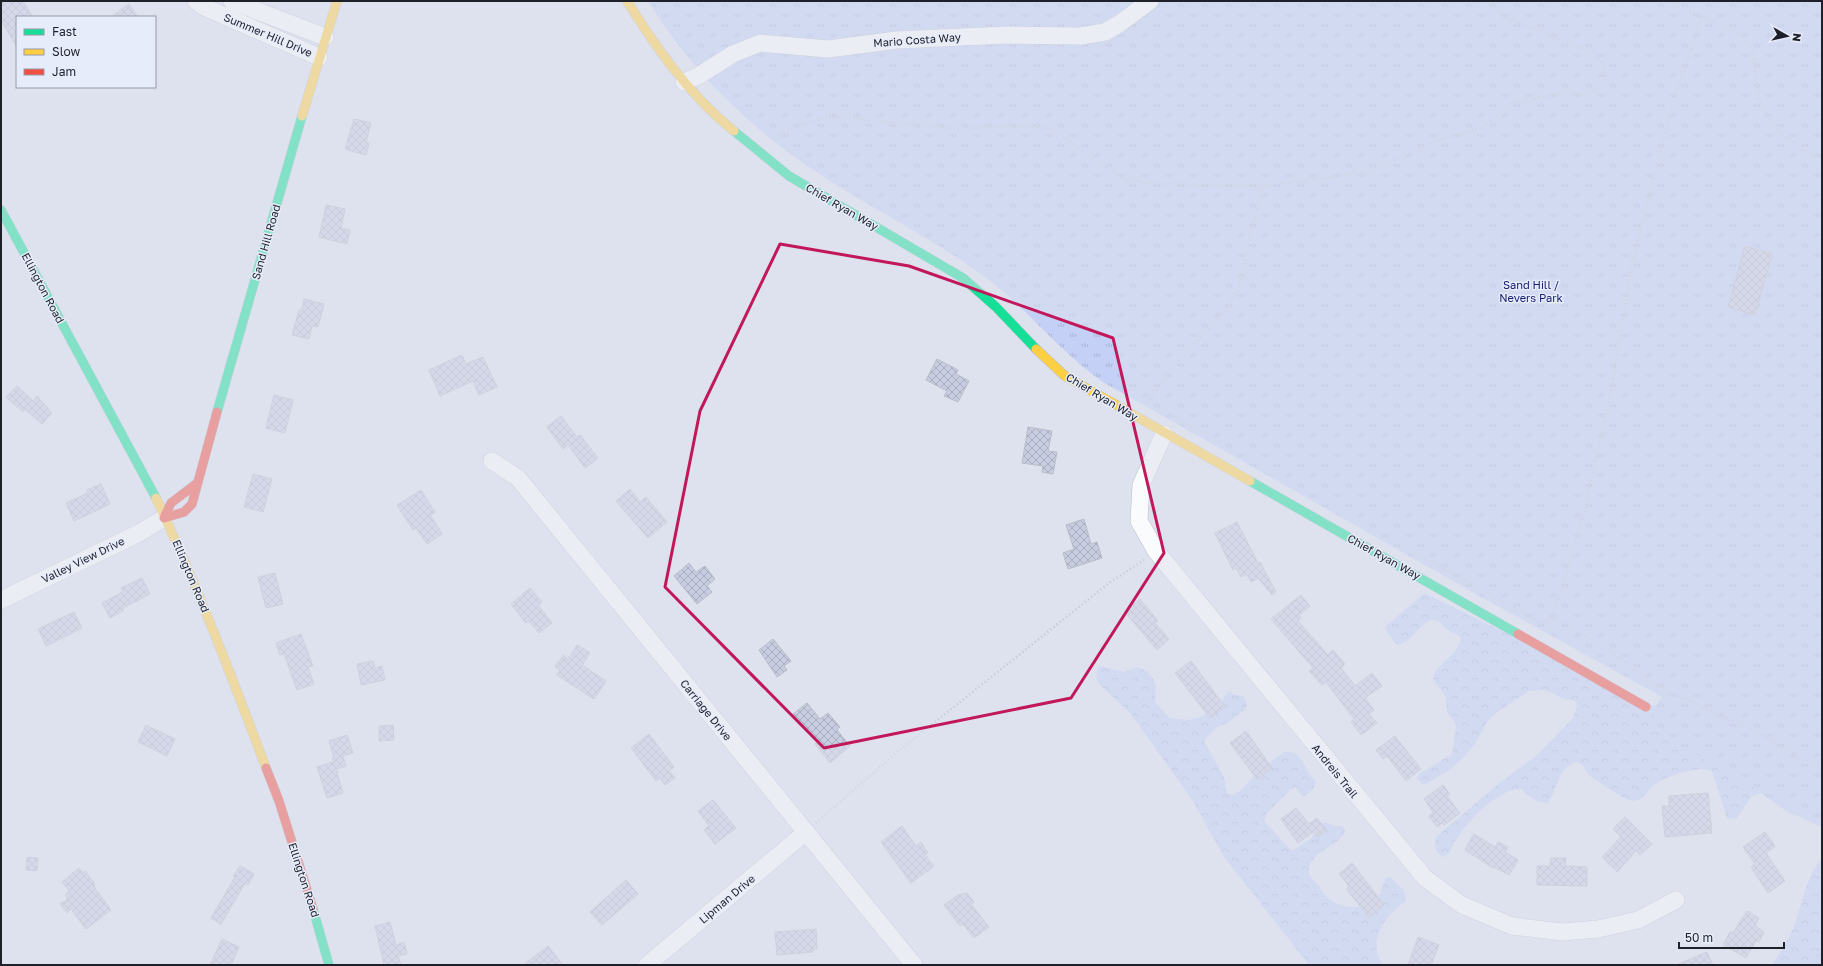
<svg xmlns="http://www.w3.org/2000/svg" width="1823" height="966" viewBox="0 0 1823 966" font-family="'Golos Text',sans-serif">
<defs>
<pattern id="forest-crowns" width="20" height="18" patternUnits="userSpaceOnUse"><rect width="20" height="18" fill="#c4d0f6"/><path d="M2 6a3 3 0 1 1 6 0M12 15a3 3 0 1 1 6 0" fill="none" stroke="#a8b2d3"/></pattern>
<pattern id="park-tufts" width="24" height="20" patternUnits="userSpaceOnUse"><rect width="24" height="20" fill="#c4d0f6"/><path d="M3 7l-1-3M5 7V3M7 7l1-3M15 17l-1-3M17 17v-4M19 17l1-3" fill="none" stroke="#a8b2d3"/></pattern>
<pattern id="building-cross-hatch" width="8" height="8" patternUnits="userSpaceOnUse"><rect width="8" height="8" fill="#c7cce0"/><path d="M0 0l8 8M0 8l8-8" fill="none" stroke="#aaafc0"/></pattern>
</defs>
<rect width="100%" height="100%" fill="#dee2ef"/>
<g fill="url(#forest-crowns)">
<path d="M1423,594h4l228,112 7,-9 1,-7 159,137 -36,-16 -25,-18 -9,3 -16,23 -9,-1 -15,-47c-11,-7 -45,5 -55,12 -9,5 -12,17 -24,18 -7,0 -34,-19 -42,-24 -6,-5 -6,-12 -14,-15 -18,3 -20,29 -29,41 -12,-1 -19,-6 -27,-14 -23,-1 -54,33 -65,51 -5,6 -5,15 -13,17 -7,-3 -9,-12 -7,-20l66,-56 34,-25 37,-38 4,-12 -2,-5 -11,-2 -18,-9 -17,1 -36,24 -7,9 -11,20 -11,13 -13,12 -27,16 -7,-6 2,-5 33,-20 4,-26 -2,-7 -7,-8 -1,-16 -13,-18c3,-16 26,-24 28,-41 -4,-4 -9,-5 -13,-8 -5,-3 -7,-9 -13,-10 -15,-2 -32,37 -42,20 -2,-5 -7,-7 -8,-13z"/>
<path d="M1100,666l24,6 13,-5 10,4 7,9 2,6 -1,16 15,16 19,2 14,-4 13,-9 13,-16 6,4 9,1 3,9 -1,4 -17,13 -14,6 -11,13 20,36 3,16 6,2 8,-5 16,-18 27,-20c15,-2 19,11 25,22 2,2 5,5 6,7 2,5 -6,13 -11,15l-4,-2 -4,-7 -5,2 -25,25 -2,7 28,30 18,-12 15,-17 8,4h10l2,5c-5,16 -34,18 -36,39 -1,6 4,9 7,13 4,4 7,10 11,14 13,12 35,14 49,3 6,-5 6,-15 10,-22l4,-1 14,14 2,10c-20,13 -40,40 -23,64h-74l-85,-108 -31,-56 -62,-87 -32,-30 -3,-9 2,-8z"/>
<path d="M1822,858v107h-50c9,-13 17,-26 23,-41 8,-23 11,-47 27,-66z"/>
</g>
<g fill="url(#park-tufts)">
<path d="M648,1h1174v826l-174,-100 14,-30 -181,-100 -378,-215c-46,-32 -79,-78 -125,-110 -49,-35 -103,-62 -154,-95 -71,-45 -132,-105 -176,-176z"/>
<path d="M1822,945v20h-11z"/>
</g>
<g fill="url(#building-cross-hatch)" stroke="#babdc7">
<path d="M1,1h22l10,16h-16v30l-16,-26z"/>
<path d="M129,4l9,13h-27z"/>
<path d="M354,119l17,4 -5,20h3l-3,12 -21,-6z"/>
<path d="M326,205l19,4 -4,19 9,2 -3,14 -28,-7z"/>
<path d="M1745,246l27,8 -17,61 -27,-8z"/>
<path d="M304,299l20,5 -6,23 -6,-1 -3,13 -17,-4 7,-25h3z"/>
<path d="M462,355l4,9 17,-7 14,30 -18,8 -6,-14 -33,15 -11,-26z"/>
<path d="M937,359l21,11 -2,4 13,7 -11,21 -14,-6 3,-5 -21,-11z"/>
<path d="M17,386l16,15 4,-5 15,17 -10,11 -17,-15 -2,3 -17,-15z"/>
<path d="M274,395l19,5 -8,33 -19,-5z"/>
<path d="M561,416l16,21 3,-2 18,23 -13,10 -17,-23 -5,4 -16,-22z"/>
<path d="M1028,427l24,4 -4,20 9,1 -4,22 -11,-2 1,-6 -21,-3z"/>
<path d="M253,474l19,5 -9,33 -19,-5z"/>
<path d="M101,484l9,20 -36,17 -8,-18 22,-10 -1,-3z"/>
<path d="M630,489l10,13 6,-5 21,25 -19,16 -32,-37z"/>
<path d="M421,490l14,22 -5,3 12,19 -15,10 -11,-16 -3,2 -16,-25z"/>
<path d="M1084,519l7,25 6,-2 5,16 -34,11 -5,-16 11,-4 -8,-24z"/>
<path d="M1237,522l21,41 2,-1 16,30 -4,3 -14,-17 -7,4 -4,-8 -6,3 -5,-9 -3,2 -18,-37z"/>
<path d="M689,563l7,9 9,-6 10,13 -8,7 5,6 -15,12 -23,-28z"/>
<path d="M275,573l8,31 -17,4 -8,-31z"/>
<path d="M142,578l8,16 -27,14v3l-13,7 -8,-15 21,-11 -2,-4z"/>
<path d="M530,588l12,14 -4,3 14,18 -13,10 -10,-12 -3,2 -15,-19z"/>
<path d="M1301,595l9,11 -11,9 2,3 -3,3 30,34 5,-5 12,14 -4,4 14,18 17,-13 10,13 -17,12 9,12 -5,4 8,9 -16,12 -10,-13 3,-3 -28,-37 -4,3 -13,-14 4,-3 -42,-49z"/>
<path d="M1140,599l18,22 -3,2 14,16 -12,11 -32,-38z"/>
<path d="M74,612l8,16 -36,18 -8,-17z"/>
<path d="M301,634l12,32 -5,1 6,17 -17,6 -13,-36 -4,1 -4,-12z"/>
<path d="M773,639l18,22 -7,5 3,4 -10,7 -18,-27z"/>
<path d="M577,645l13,8 -8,12 24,16 -12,18 -37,-24 3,-5 -5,-3 8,-12 5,4z"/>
<path d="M373,661l2,7 7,-2 3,14 -24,5 -4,-21z"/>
<path d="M1191,661l34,46 -15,11 -35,-45z"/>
<path d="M807,703l13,16 8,-6 12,14 -3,3 13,16 -20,17 -15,-19 2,-2 -24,-28z"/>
<path d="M146,725l29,14 -8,17 -29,-14z"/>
<path d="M393,725l1,15 -15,1v-15z"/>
<path d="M1246,731l26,37 -15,11 -27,-36z"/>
<path d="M649,734l25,33 -5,4 6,7 -10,7 -5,-7 -4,3 -25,-33z"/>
<path d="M347,735l6,18 -10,3 3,10 -10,3 7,24 -16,5 -10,-31 16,-5 -1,-4h2l-5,-17z"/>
<path d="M1395,736l26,33 -15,12 -19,-25 -4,3 -7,-9z"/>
<path d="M1443,785l7,9 -3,2 13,17 -16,12 -2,-2 -5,4 -8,-11 4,-4 -9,-13z"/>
<path d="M1708,793l4,40 -47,4 -3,-31h7v-10z"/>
<path d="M713,800l23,28 -21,16 -11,-14 5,-4 -11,-15z"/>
<path d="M1296,808l13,16 8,-6 10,12 -10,7 -4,-5 -15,11 -17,-24z"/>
<path d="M1625,817l27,27 -12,11 -4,-4 -19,21 -15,-15 19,-20 -8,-8z"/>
<path d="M902,826l14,20 5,-4 7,11 -3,2 9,11 -23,17 -30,-41z"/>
<path d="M1765,832l10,14 -9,7 19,28 -17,12 -17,-26 4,-3 -12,-17z"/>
<path d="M1474,834l21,13 3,-5 10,5 -3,5 13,8 -9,15 -15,-8 -1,1 -28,-18z"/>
<path d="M27,857l11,1 -1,13 -11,-1z"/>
<path d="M1551,858h15l-1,8 22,1v19l-50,-1v-19h13z"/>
<path d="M1352,863l32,42 -15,12 -23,-28 3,-3 -10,-12z"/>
<path d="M240,866l14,8 -6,11 -3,-2 -24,41 -10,-6 24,-41 -2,-1z"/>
<path d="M79,868l4,5 2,-2 10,13 -1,3 17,23 -25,19 -15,-20 -4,4 -7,-9 8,-5 -3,-4 4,-4 -7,-9z"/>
<path d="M626,880l12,14 -36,31 -12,-13z"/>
<path d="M967,893l7,9 -3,2 18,23 -15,11 -11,-14 -3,2 -16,-21 14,-10z"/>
<path d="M1747,911l12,7 -4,8 9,6 -5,10 -3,-1 -10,17 -23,-13 7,-13 3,1z"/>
<path d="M390,922l6,23 8,-3 3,12 -9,2 3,9h-17l-9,-39z"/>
<path d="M816,929l1,20h-4v3l-36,3 -2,-23z"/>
<path d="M1418,937l21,8 -8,20h-23z"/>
<path d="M222,939l17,8 -8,18h-21z"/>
<path d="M548,946l15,19h-40z"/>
<path d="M1707,952l6,13h-37z"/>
</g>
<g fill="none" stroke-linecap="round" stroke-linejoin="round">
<defs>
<g id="street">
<path d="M196,1l8,6 115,50"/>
<path d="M232,1l93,36"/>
<path d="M684,82l14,-6 35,-22 27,-11 68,6 69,-9 109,-5 75,1 24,-4 14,-8 31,-23"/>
<path d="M1164,434l-23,51 -2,36 17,30 269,327 37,27 50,21 50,6 36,-3 40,-9 38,-20"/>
<path d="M492,461l26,17 396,487"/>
<path d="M1,600l138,-67 25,-15"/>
<path d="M647,965l159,-133"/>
</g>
<g id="fast">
<path d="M734,131l55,45 174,102 33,29 40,42"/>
<path d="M1,210l155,288"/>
<path d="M217,412l85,-296"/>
<path d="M1250,481l268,153"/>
<path d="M313,909l16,56"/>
</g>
<g id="slow">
<path d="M627,1c30,48 63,95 107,130"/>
<path d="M302,116l35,-115"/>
<path d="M1036,349l29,27 185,105"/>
<path d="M156,498c41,88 76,179 110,270"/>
</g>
<g id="jam">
<path d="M196,484l-25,19 -7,15 20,-6 8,-8 25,-92"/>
<path d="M1518,634l128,73"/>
<path d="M266,768l13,33 34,108"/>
</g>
</defs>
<use href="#street" stroke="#bbbfc9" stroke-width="18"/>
<use href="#fast" stroke="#bbbfc9" stroke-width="10"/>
<use href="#slow" stroke="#bbbfc9" stroke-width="10"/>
<use href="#jam" stroke="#bbbfc9" stroke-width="10"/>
<g stroke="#c3c5ca" stroke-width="2.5" stroke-dasharray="1 3" stroke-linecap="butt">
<path d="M1668,1l74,34 10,16 7,48 7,15 12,15 13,12 23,15h8"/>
<path d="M769,137l51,-18 20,-2 111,11 79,-2 16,2 18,9 41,31 20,11 30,5 107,2 105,-14 65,-30 51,-15 32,-25 49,-9 19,2 14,-5 8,-11 1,-13 -19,-17 -84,-32 -18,-16"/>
<path d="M787,150l31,21"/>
<path d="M1148,403l23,-35 53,-55 14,-23 24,-104"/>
<path d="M1174,416l32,18"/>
<path d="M1415,553l124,69 13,-4 47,25 56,42 101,47 66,37"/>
<path d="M1546,630l15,-38 25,-87 26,-119 21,-127 43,-169 7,-16 19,-58"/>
<path d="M816,823l79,-69 214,-171 35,-23"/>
</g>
<use href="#street" stroke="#fafbfd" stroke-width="17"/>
<use href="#fast" stroke="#16e098" stroke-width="9"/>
<use href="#slow" stroke="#ffcf43" stroke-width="9"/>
<use href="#jam" stroke="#f24e42" stroke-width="9"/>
</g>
<path d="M0 0H1823V966H0ZM780,244l129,22 204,72 51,215 -93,145 -247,50 -159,-161 35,-176z" fill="#dee2ef" fill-opacity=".55" fill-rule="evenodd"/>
<path fill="none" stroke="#c2185b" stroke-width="3" stroke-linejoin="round" d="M780,244l129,22 204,72 51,215 -93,145 -247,50 -159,-161 35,-176z"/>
<g text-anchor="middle" stroke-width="3" stroke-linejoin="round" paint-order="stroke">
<g font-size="11" fill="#1d2029" stroke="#e7ecfb">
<text transform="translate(268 35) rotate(23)" y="4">Summer Hill Drive</text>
<text transform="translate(917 40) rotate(-4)" y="4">Mario Costa Way</text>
<text transform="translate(842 207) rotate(30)" y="4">Chief Ryan Way</text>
<text transform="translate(266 242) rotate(-74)" y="4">Sand Hill Road</text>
<text transform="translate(43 288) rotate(62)" y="4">Ellington Road</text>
<text transform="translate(1102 397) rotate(31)" y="4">Chief Ryan Way</text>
<text transform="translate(1384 557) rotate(29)" y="4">Chief Ryan Way</text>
<text transform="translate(83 560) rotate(-26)" y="4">Valley View Drive</text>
<text transform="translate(191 576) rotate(67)" y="4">Ellington Road</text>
<text transform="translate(706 710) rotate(51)" y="4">Carriage Drive</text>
<text transform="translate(1335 771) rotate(51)" y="4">Andreis Trail</text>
<text transform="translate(304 880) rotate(72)" y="4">Ellington Road</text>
<text transform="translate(727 899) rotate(-40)" y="4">Lipman Drive</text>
</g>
<g font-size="11" fill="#151c6f" stroke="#e7ecfb">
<text x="1531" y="289">Sand Hill /<tspan x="1531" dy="13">Nevers Park</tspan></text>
</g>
</g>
<rect width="1823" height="966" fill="none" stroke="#1d2029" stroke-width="4"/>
<rect x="16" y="16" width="140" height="72" fill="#e7ecfb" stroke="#969aa7"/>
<rect x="24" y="29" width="20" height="6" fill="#16e098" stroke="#969aa7"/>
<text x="52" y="36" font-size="12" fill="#1d2029">Fast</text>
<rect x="24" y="49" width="20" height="6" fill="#ffcf43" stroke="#969aa7"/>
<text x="52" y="56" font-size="12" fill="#1d2029">Slow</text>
<rect x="24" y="69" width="20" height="6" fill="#f24e42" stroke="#969aa7"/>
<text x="52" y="76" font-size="12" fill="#1d2029">Jam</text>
<g transform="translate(1787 36) rotate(98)" stroke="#e7ecfb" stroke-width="3" paint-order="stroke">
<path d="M0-3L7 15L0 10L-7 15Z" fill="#1d2029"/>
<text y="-6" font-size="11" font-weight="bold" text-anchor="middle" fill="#1d2029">N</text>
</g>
<path d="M1679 942v6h105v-6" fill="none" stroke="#1d2029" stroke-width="2"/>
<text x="1685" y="942" font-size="12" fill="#1d2029" stroke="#e7ecfb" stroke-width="3" paint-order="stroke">50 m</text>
</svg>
